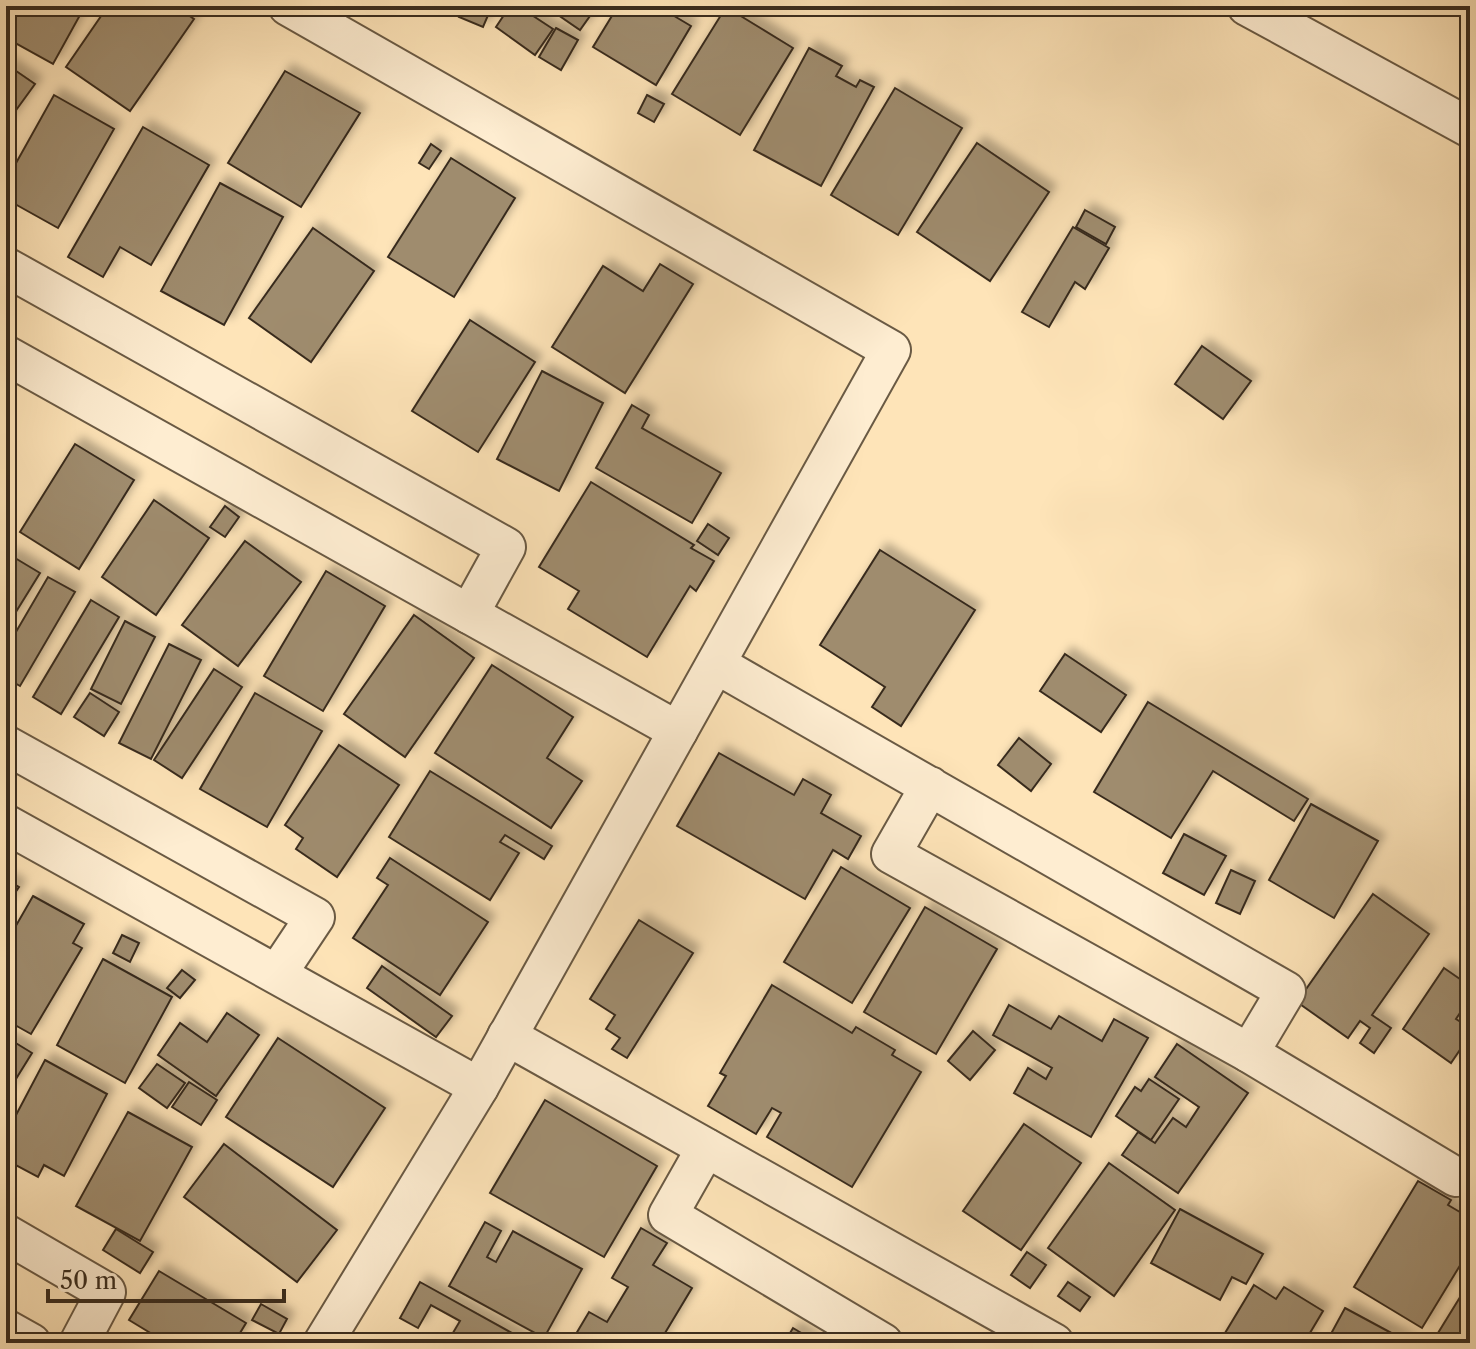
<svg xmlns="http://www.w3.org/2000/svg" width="1476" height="1349" viewBox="0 0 1476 1349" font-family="'Libre Caslon Text',serif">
<defs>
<filter id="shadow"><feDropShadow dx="7" dy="-7" stdDeviation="4" flood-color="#0004"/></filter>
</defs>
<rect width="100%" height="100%" fill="#fee4b8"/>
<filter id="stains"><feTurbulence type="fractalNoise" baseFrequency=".0025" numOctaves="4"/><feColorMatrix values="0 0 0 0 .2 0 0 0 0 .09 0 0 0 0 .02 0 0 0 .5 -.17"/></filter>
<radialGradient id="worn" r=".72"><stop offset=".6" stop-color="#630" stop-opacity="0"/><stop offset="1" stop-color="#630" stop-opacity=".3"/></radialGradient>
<g fill="#9f8c6e" stroke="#392c1e" stroke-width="2" filter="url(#shadow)">
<path d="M6,6h79l-32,58 -47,-26z"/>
<path d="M108,6h67l19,13 -64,92 -64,-44z"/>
<path d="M464,6h28l-9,21 -24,-10z"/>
<path d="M510,6h8l35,23 -18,26 -39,-28z"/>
<path d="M545,6h52l-17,24z"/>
<path d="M618,6h28l14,9 4,-5 27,16 -35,59 -63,-38z"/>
<path d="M726,7l67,41 -53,87 -68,-41z"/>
<path d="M556,28l22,12 -17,30 -22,-13z"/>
<path d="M809,48l33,18 -6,10 20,11 4,-7 14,7 -53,99 -67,-36z"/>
<path d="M6,64l29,20 -29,40z"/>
<path d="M285,71l75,42 -59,94 -73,-44z"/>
<path d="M895,88l67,40 -64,107 -67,-40z"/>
<path d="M54,95l60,34 -56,99 -52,-29v-18z"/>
<path d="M647,95l17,9 -10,18 -16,-9z"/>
<path d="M143,127l66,38 -58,100 -31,-18 -17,30 -35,-20z"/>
<path d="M977,143l72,49 -59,89 -73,-49z"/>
<path d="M431,144l10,7 -12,18 -10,-6z"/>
<path d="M451,158l64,40 -61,99 -66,-40z"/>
<path d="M220,183l63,34 -59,108 -63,-34z"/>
<path d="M1085,210l30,17 -9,17 -30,-17z"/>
<path d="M1073,227l36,21 -24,41 -10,-7 -26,45 -27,-15z"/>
<path d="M313,228l61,43 -63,91 -62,-44z"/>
<path d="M660,264l33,20 -68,109 -73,-46 51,-81 40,25z"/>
<path d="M470,320l65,42 -57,90 -66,-41z"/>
<path d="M1202,346l49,35 -28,38 -48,-35z"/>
<path d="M542,371l61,32 -44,88 -62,-32z"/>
<path d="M632,405l17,10 -7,13 79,45 -29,50 -96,-55z"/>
<path d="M75,444l59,36 -55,89 -59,-37z"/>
<path d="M591,482l103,63 -3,3 23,13 -18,30 -6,-5 -43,71 -79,-48 11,-18 -40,-24z"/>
<path d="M154,500l55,38 -53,77 -54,-38z"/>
<path d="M225,506l14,11 -14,20 -15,-10z"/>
<path d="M708,524l21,14 -11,17 -21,-14z"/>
<path d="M245,541l56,41 -63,84 -56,-41z"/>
<path d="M880,550l95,60 -74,116 -29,-19 13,-20 -65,-42z"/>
<path d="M10,555l30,18 -34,55v-66z"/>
<path d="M326,571l59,35 -62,105 -59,-35z"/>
<path d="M48,577l27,15 -55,94 -14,-8v-29z"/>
<path d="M91,600l28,17 -58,97 -28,-17z"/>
<path d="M414,615l60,43 -69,99 -61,-43z"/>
<path d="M125,621l30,16 -34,67 -30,-15z"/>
<path d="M169,644l32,16 -50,99 -32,-16z"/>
<path d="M1065,654l61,41 -25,37 -61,-41z"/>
<path d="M492,665l81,52 -26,41 35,23 -31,47 -116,-75z"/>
<path d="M214,669l28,18 -60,91 -28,-18z"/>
<path d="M90,693l29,19 -15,24 -30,-19z"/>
<path d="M255,693l67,38 -55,96 -67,-38z"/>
<path d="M1148,702l160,97 -14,22 -81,-50 -42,67 -77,-46z"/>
<path d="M1019,738l32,26 -20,27 -33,-26z"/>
<path d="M339,745l60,40 -62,92 -41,-28 7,-11 -18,-13z"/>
<path d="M719,753l75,42 9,-16 28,16 -10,18 40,23 -13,23 -15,-9 -28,49 -128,-73z"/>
<path d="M430,771l122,75 -8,13 -39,-24 -5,7 19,11 -29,47 -101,-63z"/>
<path d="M1311,804l67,37 -44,77 -65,-38z"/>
<path d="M1184,834l42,22 -22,39 -41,-22z"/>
<path d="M390,858l98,64 -48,73 -87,-57 35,-53 -11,-7z"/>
<path d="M841,867l69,41 -58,95 -68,-41z"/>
<path d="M1231,870l24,11 -15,33 -24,-11z"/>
<path d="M6,879l13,8 -13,19z"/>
<path d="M1373,894l56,40 -57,81 19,13 -17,25 -14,-10 10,-15 -10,-7 -12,17 -51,-36z"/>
<path d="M33,896l51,28 -11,19 9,5 -51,86 -25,-14v-77z"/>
<path d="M925,907l72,42 -61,105 -72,-42z"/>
<path d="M639,920l54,33 -66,105 -15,-9 8,-11 -14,-9 9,-14 -25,-16z"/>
<path d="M122,935l17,8 -9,19 -17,-9z"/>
<path d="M103,959l69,38 -47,86 -68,-38z"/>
<path d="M382,966l70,50 -16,21 -69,-49z"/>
<path d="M1444,968l26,18v12l-14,21 14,9v7l-19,28 -48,-34z"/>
<path d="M182,970l13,10 -15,18 -13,-10z"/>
<path d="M772,985l80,48 4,-6 39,23 -3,5 29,17 -69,115 -85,-50 14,-24 -9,-5 -16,26 -48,-28 18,-30 -6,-3z"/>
<path d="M1009,1005l42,24 8,-13 43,25 12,-22 34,19 -57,99 -77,-44 14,-25 18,11 6,-11 -59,-33z"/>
<path d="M227,1013l32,22 -43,61 -58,-41 22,-32 27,19z"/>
<path d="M973,1031l22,19 -25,30 -22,-19z"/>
<path d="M6,1037l26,16 -26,42z"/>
<path d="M278,1038l107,70 -52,79 -107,-70z"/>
<path d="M1177,1044l71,49 -70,100 -56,-38 16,-23 17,11 18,-25 13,9 13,-20 -44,-30z"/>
<path d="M45,1060l62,34 -43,82 -20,-11 -6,12 -32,-17v-26z"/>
<path d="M157,1064l28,19 -18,25 -28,-20z"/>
<path d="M1149,1079l30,20 -28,41 -35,-24 19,-29 6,4z"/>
<path d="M189,1082l28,18 -16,25 -29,-18z"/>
<path d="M545,1100l112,66 -53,91 -114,-64z"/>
<path d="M128,1112l64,35 -52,94 -64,-35z"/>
<path d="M1024,1124l57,39 -60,87 -58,-39z"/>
<path d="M224,1144l113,86 -40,52 -113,-85z"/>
<path d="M1109,1163l66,47 -61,86 -66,-48z"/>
<path d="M1418,1181l33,19 -3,5 22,13v31l-48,79 -68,-41z"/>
<path d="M1180,1209l83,45 -17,30 -14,-7 -12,23 -69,-37z"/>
<path d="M485,1222l16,9 -14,26 9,5 17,-31 69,38 -38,69 -95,-52z"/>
<path d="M641,1228l26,15 -14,22 39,23 -33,55h-79l-7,-4 16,-27 18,10 21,-35 -16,-9z"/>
<path d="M116,1229l37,23 -13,21 -37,-23z"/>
<path d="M1027,1252l19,13 -16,23 -19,-13z"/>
<path d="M159,1271l87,52 -12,20h-67l-38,-23z"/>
<path d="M1470,1281v62h-16l-16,-10z"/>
<path d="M420,1282l110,61h-83l13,-22 -29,-16 -13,23 -18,-10z"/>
<path d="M1068,1282l22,15 -10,14 -22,-15z"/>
<path d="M1254,1285l22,14 8,-12 39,24 -19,32h-85z"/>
<path d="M261,1304l26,15 -8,15 -27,-14z"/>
<path d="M1345,1308l65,35h-84z"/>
<path d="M793,1328l25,15h-34z"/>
</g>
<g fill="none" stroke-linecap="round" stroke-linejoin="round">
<defs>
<g id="minor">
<path d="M288,6l603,344 -412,737 -156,256"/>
<path d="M1247,6l223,122"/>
<path d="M6,267l500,280 -37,67"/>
<path d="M6,355l672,376"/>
<path d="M716,664l570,327 -37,62 -358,-199 39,-68"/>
<path d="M6,745l309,172 -38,57"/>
<path d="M6,824l473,263"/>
<path d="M507,1036l547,307"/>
<path d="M1249,1053l207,124"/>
<path d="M706,1148l-38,67 215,128"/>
<path d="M6,1234l100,58 -27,51"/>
<path d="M6,1329l25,14"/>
</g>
</defs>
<use href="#minor" stroke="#6a5a44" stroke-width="42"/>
<use href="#minor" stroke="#feedd1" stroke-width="38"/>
</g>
<rect width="1476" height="1349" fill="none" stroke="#fee4b8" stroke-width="32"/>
<rect x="8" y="8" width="1460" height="1333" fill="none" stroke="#392c1e" stroke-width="4"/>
<rect x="16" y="16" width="1444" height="1317" fill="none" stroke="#392c1e" stroke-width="2"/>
<path d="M48 1289v12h236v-12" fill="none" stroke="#392c1e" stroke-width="4"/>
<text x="60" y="1289" font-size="24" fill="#392c1e" stroke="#feedd1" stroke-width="6" paint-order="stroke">50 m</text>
<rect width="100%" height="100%" filter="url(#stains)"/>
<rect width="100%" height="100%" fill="url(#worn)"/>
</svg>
